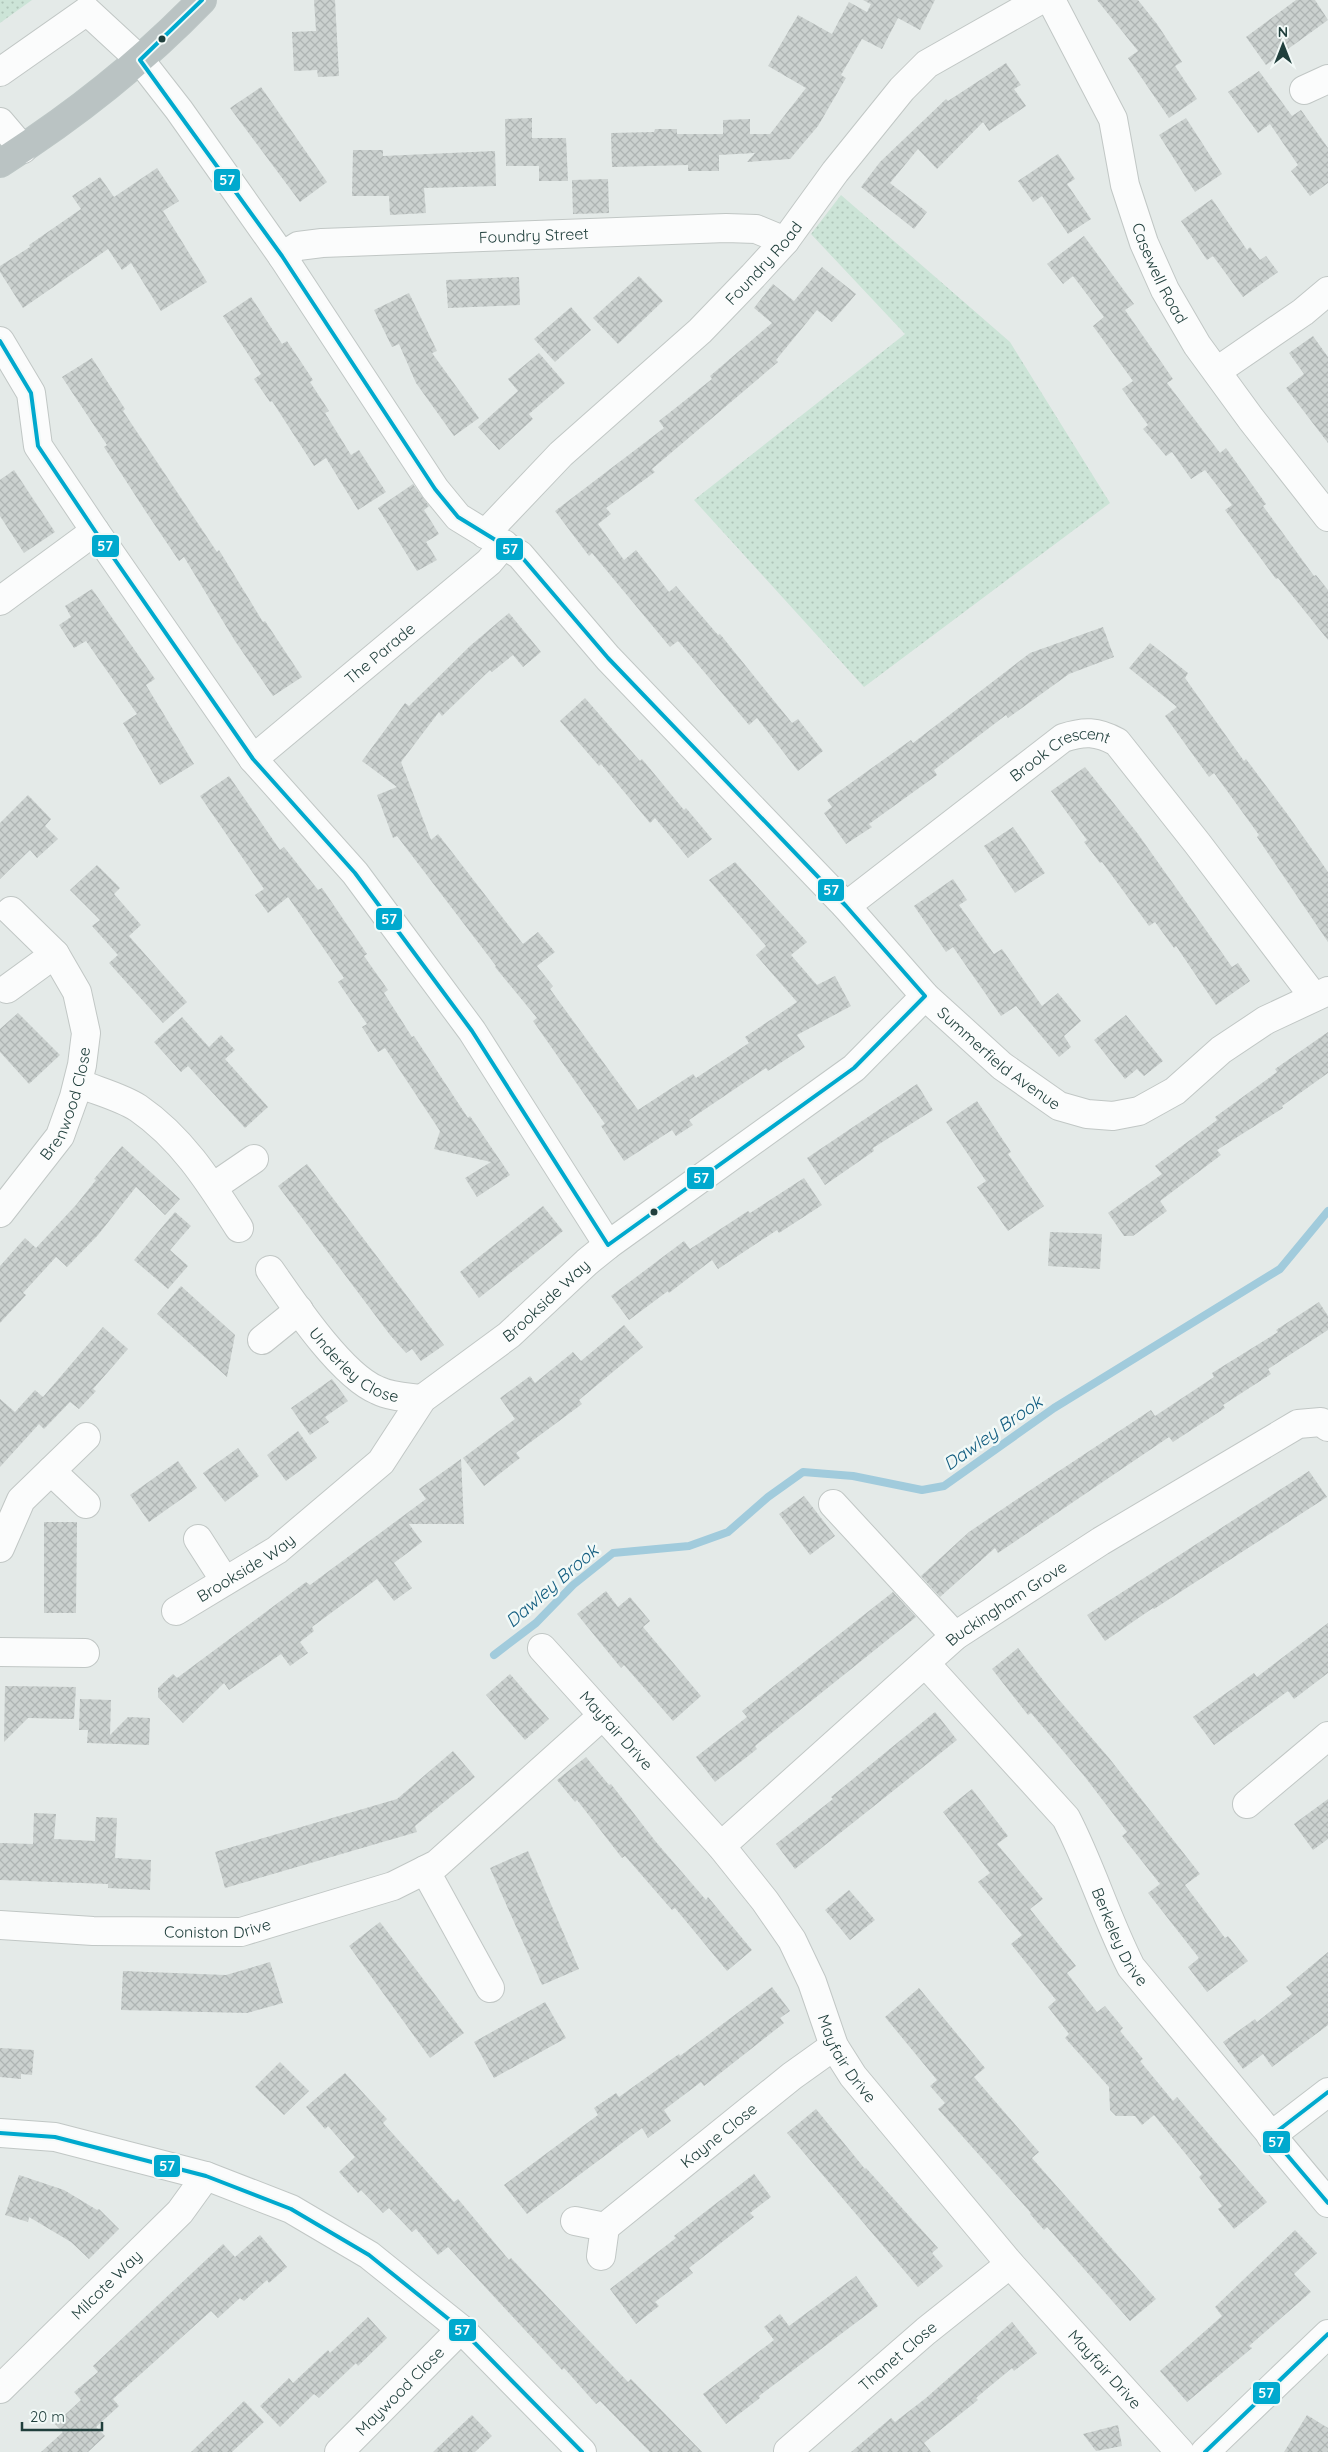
<svg xmlns="http://www.w3.org/2000/svg" width="1328" height="2452" viewBox="0 0 1328 2452" font-family="Quicksand,sans-serif">
<defs>
<pattern id="park-dots" width="8" height="8" patternUnits="userSpaceOnUse" patternTransform="scale(1.25)"><rect width="8" height="8" fill="#cce4d7"/><path d="M2 2h.1M6 6h.1" fill="none" stroke="#afc5b9" stroke-width="1.8" stroke-linecap="round"/></pattern>
<pattern id="building-cross-hatch" width="8" height="8" patternUnits="userSpaceOnUse" patternTransform="scale(1.25)"><rect width="8" height="8" fill="#cbd1cf"/><path d="M0 0l8 8M0 8l8-8" fill="none" stroke="#aeb4b3"/></pattern>
</defs>
<rect width="100%" height="100%" fill="#e4eae8"/>
<g fill="url(#park-dots)">
<path d="M0,0h32l-32,23z"/>
<path d="M841,195l169,147 100,161 -246,184 -170,-187 211,-166 -94,-100z"/>
</g>
<g fill="none" stroke-linecap="round" stroke-linejoin="round">
<path stroke="#a1cbdc" stroke-width="8" d="M494,1655l42,-32 37,-38 40,-32 76,-7 39,-14 40,-35 35,-25 50,4 69,14 22,-4 110,-78 226,-139 48,-58"/>
</g>
<g fill="url(#building-cross-hatch)">
<path d="M314,0h21l4,76 -21,1 -1,-7 -23,1 -2,-39 24,-1z"/>
<path d="M863,0h72l-15,30 -22,-12 -16,31 -20,-10 -21,36 5,3 -28,48 -28,33 -43,3 8,-9 -36,2v16h-31v-6l-76,2 -1,-34 43,-1 1,-3h22v5h46v-14l27,-1v15h20l36,-46 -38,-22 30,-51 34,19 17,-32 18,10 4,-8 7,4z"/>
<path d="M1097,0h41l19,24 25,38 -7,4 22,33 -28,19 -41,-60 10,-7z"/>
<path d="M1296,0h19l13,20 -62,45 -20,-28z"/>
<path d="M1006,63l15,22 -7,4 12,17 -37,25 -6,-9 -46,47 -19,-20 -28,34 37,29 -13,17 -53,-42 19,-25 66,-63 2,2z"/>
<path d="M1259,71l33,45 9,-6 27,38v35l-18,13 -19,-25 7,-6 -28,-41 -12,9 -30,-41z"/>
<path d="M261,87l66,95 -27,20 -70,-94z"/>
<path d="M532,118v20h34l2,43h-29v-15h-33l-1,-47z"/>
<path d="M1186,118l36,56 -27,18 -36,-57z"/>
<path d="M353,150h30v6l112,-5 1,35 -72,2 2,25 -36,2 -1,-19h-37z"/>
<path d="M1058,154l17,25 -8,5 24,35 -23,15 -26,-38 -9,6 -15,-21z"/>
<path d="M157,168l22,33 -16,10 44,71 -46,29 -30,-48 -9,7 -14,-21 -85,59 -23,-36v-6l30,-19 -1,-2 52,-36 -9,-13 28,-19 14,20z"/>
<path d="M608,179l1,34 -36,1 -1,-34z"/>
<path d="M1212,199l35,51 3,-3 10,13 6,-4 12,16 -35,25 -30,-41 -6,4 -26,-39z"/>
<path d="M1084,236l50,68 -9,6 48,69 -6,4 53,70 6,-5 40,56 -3,2 51,70 2,-1 12,15v50l-50,-62 -2,1 -51,-69 7,-5 -27,-35 -14,9 -19,-27 -6,4 -23,-27 5,-4 -26,-36 11,-8 -40,-55 11,-9 -31,-41 -10,8 -16,-20z"/>
<path d="M822,267l34,27 -24,28 -15,-12 -41,50 2,2 -126,107 3,3 -49,36 5,6 -13,10 26,36 12,-10 33,42 7,-6 42,49 2,-1 72,89 6,-4 25,32 -25,20 -41,-53 -8,7 -71,-84 -8,6 -78,-94 -3,3 -34,-45 109,-83 -5,-7 53,-42 -2,-3 62,-53 -18,-15 19,-24 21,17z"/>
<path d="M639,276l24,25 -45,43 -25,-26z"/>
<path d="M519,277l1,28 -72,3 -2,-28z"/>
<path d="M409,293l28,58 -5,2 47,65 -25,18 -38,-53 -17,-39 -7,3 -18,-37z"/>
<path d="M251,297l31,47 5,-3 26,39 -3,2 19,29 -4,2 26,42 8,-5 27,42 -28,18 -32,-52 -12,8 -42,-65 -2,1 -16,-23 7,-5 -38,-58z"/>
<path d="M571,307l20,23 -36,32 -21,-23z"/>
<path d="M1313,336l15,21v86l-42,-55 18,-14 -15,-21z"/>
<path d="M539,353l26,30 -36,31 4,5 -34,31 -21,-23 40,-36 -10,-12z"/>
<path d="M92,358l33,51 -2,2 94,141 2,-2 44,72 2,-1 37,56 -29,19 -38,-55 -51,-84 -5,4 -33,-49 -42,-65 3,-2 -45,-68z"/>
<path d="M14,470l41,62 -31,21 -24,-37v-36z"/>
<path d="M413,484l16,22 -5,4 15,24 -13,8 11,18 -20,11 -39,-63z"/>
<path d="M92,589l63,90 -9,6 48,79 -34,21 -37,-62 14,-9 -51,-73 -12,7 -15,-23 12,-8 -6,-11z"/>
<path d="M509,613l32,39 -18,15 -10,-12 -21,17 -2,-2 -48,46 -3,-4 -38,50 30,78 7,-6 85,110 15,-12 17,20 -18,14 16,20 -3,3 88,121 55,-36 3,4 53,-35 -4,-6 52,-35 -41,-47 10,-9 -57,-66 26,-18 72,80 -16,13 26,30 18,-9 16,30 -54,29 8,12 -37,24 -2,-3 -77,52 4,5 -17,11 -4,-6 -48,31 -23,-35 4,-2 -72,-103 4,-3 -42,-51 1,-1 -99,-130 -4,2 -16,-43 20,-8 -35,-26 43,-58 4,3 61,-60z"/>
<path d="M1103,627l11,30 -45,17 -61,44 -2,-3 -72,55 3,5 -68,49 3,3 -26,17 -22,-31 8,-6 -5,-7 84,-60 2,3 117,-90z"/>
<path d="M1150,643l38,30 -3,5 59,83 2,-2 42,56 40,57v70l-71,-105 2,-2 -45,-62 -5,4 -44,-61 12,-9 -48,-39z"/>
<path d="M585,698l55,63 2,-2 42,51 2,-2 26,31 -24,19 -33,-40 -5,5 -49,-59 -2,2 -39,-45z"/>
<path d="M1085,767l53,67 94,133 6,-4 12,18 -34,24 -40,-59 -2,2 -19,-26 -6,4 -47,-64 -2,1 -16,-21 3,-2 -36,-49z"/>
<path d="M229,776l51,74 4,-3 34,43 4,-2 45,66 -3,2 24,34 -4,3 28,44 2,-1 54,82 2,-2 40,59 -33,22 -12,-19 26,-16 -57,-13 6,-18 -55,-83 -7,4 -16,-25 5,-3 -29,-42 6,-4 -56,-81 -20,16 -13,-18 9,-6 -64,-93z"/>
<path d="M28,795l23,24 -6,7 13,13 -21,19 -7,-8 -30,29v-56z"/>
<path d="M1013,827l32,46 -30,20 -31,-47z"/>
<path d="M97,865l23,23 -6,6 27,31 -12,11 58,66 -24,21 -54,-60 9,-8 -26,-29 8,-6 -30,-30z"/>
<path d="M953,879l14,21 -8,5 35,49 8,-5 40,57 16,-13 23,28 -17,15 7,11 -12,10 -43,-51 -15,10 -48,-69 -7,5 -32,-46z"/>
<path d="M18,1013l42,42 -31,29 -29,-32v-23z"/>
<path d="M1126,1015l37,46 -19,15 -7,-7 -12,10 -31,-39z"/>
<path d="M182,1017l27,30 12,-12 14,15 -10,9 43,48 -23,21 -57,-62 -7,6 -27,-30z"/>
<path d="M1328,1032v41l-46,33 1,2 -66,42 4,5 -61,46 7,10 -34,25h-9l-16,-23 54,-39 -7,-8 62,-46 -2,-3 62,-45 -2,-3z"/>
<path d="M917,1084l16,26 -60,38 1,3 -49,34 -18,-27z"/>
<path d="M977,1101l34,51 -3,2 36,52 -36,25 -31,-44 9,-6 -40,-59z"/>
<path d="M122,1146l58,53 -15,16 -29,-28 -38,48 -31,32 -11,-10 -33,36 3,2 -26,28v-57l25,-28 11,10 40,-43 20,-25 -2,-1z"/>
<path d="M307,1164l137,181 -23,16 -9,-12 -6,4 -16,-18 -112,-149z"/>
<path d="M804,1178l18,27 -43,28 -2,-3 -59,39 -6,-9 -43,33 -1,-2 -39,29 -18,-24 73,-55 6,8 58,-38 2,2z"/>
<path d="M543,1206l20,25 -84,67 -19,-26z"/>
<path d="M175,1212l16,14 -21,24 18,16 -20,23 -34,-29z"/>
<path d="M1050,1232l52,2 -2,35 -52,-3z"/>
<path d="M181,1286l54,49 -8,42 -70,-63z"/>
<path d="M1319,1302l9,14v14l-60,39 3,5 -48,31 2,3 -52,34 -4,-5 -171,116 -3,-5 -55,49 -19,-21 48,-44 69,-47 113,-75 4,6 59,-39 -2,-4 66,-41 -2,-2z"/>
<path d="M624,1325l19,22 -64,53 3,4 -66,49 4,5 -36,28 -21,-28 52,-39 -15,-21 30,-22 5,7 38,-31 8,9z"/>
<path d="M103,1327l25,22 -35,40 3,2 -17,18 -9,-7 -26,27 -5,-5 -39,43v-68l15,13 20,-22 8,7z"/>
<path d="M332,1379l16,22 -23,16 4,5 -19,13 -19,-27z"/>
<path d="M298,1431l19,27 -31,23 -19,-26z"/>
<path d="M238,1448l21,28 -34,26 -22,-29z"/>
<path d="M461,1459l3,65h-55l13,18 -28,21 18,25 -18,13 -17,-22 -65,48 2,4 -14,11 8,11 -18,13 -9,-12 -52,36 -5,-7 -41,40 -25,-26v-9l15,-14 4,4 129,-96 4,3 116,-86 -7,-10z"/>
<path d="M178,1461l19,27 -48,34 -19,-27z"/>
<path d="M1309,1471l18,26 -173,112 -1,-1 -48,33 -18,-26z"/>
<path d="M804,1496l31,40 -25,19 -31,-41z"/>
<path d="M44,1522h33l-1,91h-32z"/>
<path d="M606,1591l12,16 12,-10 20,24 -7,6 58,69 -28,25 -49,-56 -3,3 -44,-54z"/>
<path d="M893,1592l23,25 -161,129 2,3 -42,33 -19,-25 51,-40 -5,-6z"/>
<path d="M1328,1623v50l-34,26 -6,-8 -74,54 -21,-28 61,-44 3,4z"/>
<path d="M1018,1648l36,46 55,64 91,116 -15,11 40,53 3,-2 20,25 -41,31 -19,-25 11,-9 -51,-65 12,-9 -38,-48 5,-4 -42,-55 -54,-64 -3,2 -36,-46z"/>
<path d="M510,1674l39,45 -24,21 -39,-45z"/>
<path d="M5,1686l71,1 -2,32 -46,-1 -24,24z"/>
<path d="M80,1699l31,1 -1,35 18,-18 22,1 -1,27 -62,-2 1,-13h-9z"/>
<path d="M935,1712l22,28 -162,129 -19,-25 57,-45 -2,-2z"/>
<path d="M453,1751l22,26 -60,49 2,6 -192,56 -10,-36 182,-53z"/>
<path d="M586,1757l23,28 2,-1 45,58 50,58 2,-3 44,53 -25,21 -52,-63 -3,2 -47,-54 -3,2 -45,-58 -2,2 -18,-22z"/>
<path d="M972,1789l36,47 -11,8 46,55 -13,10 46,57 -9,7 30,39 8,-6 18,22 -3,3 23,28 -3,2 33,40 4,-4 90,105 -33,27 -16,-20 4,-3 -23,-29 3,-3 -48,-59 -12,10 -7,-9h-19l-6,-6 -1,-23 -44,-49 4,-4 -21,-27 8,-7 -45,-56 11,-9 -44,-53 12,-9 -47,-61z"/>
<path d="M1328,1799v40l-15,11 -19,-26z"/>
<path d="M34,1813l22,1 -2,25 41,2 1,-24 21,1 -2,40 36,2 -1,30 -42,-2v-4l-108,-4v-37l33,1z"/>
<path d="M528,1851l51,118 -37,16 -52,-117z"/>
<path d="M849,1890l26,30 -25,20 -25,-30z"/>
<path d="M380,1922l84,111 -34,25 -81,-112z"/>
<path d="M1328,1952v73l-56,42 -9,-13 -20,15 -20,-27 32,-23 2,3 35,-28 -6,-7z"/>
<path d="M270,1962l13,41 -36,10 -126,-3 2,-39 103,4z"/>
<path d="M772,1987l18,24 -10,7 4,5 -80,63 -3,-4 -37,28 7,11 -23,17 -6,-10 -115,86 -23,-29 94,-70 -4,-7 22,-15 3,4 60,-43 1,2z"/>
<path d="M919,1988l66,80 -11,9 65,75 -7,6 124,141 -26,22 -83,-94 -3,3 -14,-16 1,-1 -93,-104 7,-6 -15,-17 7,-6 -52,-63z"/>
<path d="M545,2002l21,36 -72,40 -20,-36z"/>
<path d="M0,2048l34,2 -2,25 -11,-1v5l-21,-2z"/>
<path d="M280,2062l29,29 -25,24 -29,-28z"/>
<path d="M345,2073l42,46 -4,4 71,79 4,-3 51,61 2,-2 117,124 3,-3 71,73h-52l-50,-51 -4,3 -32,-36 -2,2 -114,-123 -10,8 -22,-26 -4,3 -23,-24 -6,5 -22,-23 -3,3 -19,-21 16,-15 -27,-31 -3,3 -19,-22z"/>
<path d="M816,2109l49,60 1,-1 72,80 -6,5 11,13 -25,21 -131,-154z"/>
<path d="M754,2174l17,23 -21,16 4,4 -65,51 4,5 -38,29 4,4 -23,18 -26,-35 66,-51 -2,-2z"/>
<path d="M19,2175l45,15 33,20 2,-1 20,20 -30,30 -18,-17 -42,-25 -1,5 -23,-7z"/>
<path d="M1295,2230l22,23 -23,21 17,18 -62,54 3,2 -65,54 -27,-31 62,-55 -7,-9z"/>
<path d="M260,2235l27,32 -18,16 -2,-3 -23,21 -4,-3 -22,20 -7,-7 -98,88 6,7 -23,21 9,9 -17,16h-47l22,-20 -8,-8 26,-24 -7,-8 24,-20 -5,-6 130,-122 12,13z"/>
<path d="M856,2276l22,30 -119,90 1,2 -34,26 -23,-30 71,-54 -10,-13 16,-13 9,12z"/>
<path d="M368,2317l19,21 -29,28 -2,-3 -37,35 -5,-4 -34,33 -20,-21 29,-28 4,5 35,-33 2,3z"/>
<path d="M1012,2322l25,31 -23,18 -2,-3 -36,30 2,2 -54,43 7,9h-80l40,-34 4,4 31,-24z"/>
<path d="M244,2401l20,21 -32,30h-41z"/>
<path d="M472,2415l20,21 -17,16h-42z"/>
<path d="M1307,2415l21,13v24h-44z"/>
<path d="M1118,2425l4,21 -26,5 -13,-17z"/>
</g>
<g fill="none" stroke-linecap="round" stroke-linejoin="round">
<defs>
<g id="minor">
<path id="s1" d="M1051,0l62,119 12,66 19,58 21,47 32,55 54,74 77,98"/>
<path id="s2" d="M0,72l87,-61 53,49 39,50 103,146 153,233 23,28 62,38 88,103 238,248 79,90 77,70 57,40 28,8 26,2 26,-5 36,-20 46,-41 45,-30 62,-29"/>
<path d="M1304,90l24,-11"/>
<path d="M0,122l23,27"/>
<path id="s3" d="M282,256l16,-10 24,-3 404,-15 30,1 29,12"/>
<path d="M0,341l31,52 7,53 57,85 158,228 102,114 117,158 136,214"/>
<path d="M1217,371l86,-59 25,-21"/>
<path id="s4" d="M485,534l76,-80 139,-123 53,-55 32,-35 50,-69 67,-83 25,-25 113,-64"/>
<path d="M0,601l95,-70"/>
<path id="s5" d="M253,759l236,-197 15,-18"/>
<path id="s6" d="M846,906l217,-168c21,-7 34,-7 54,4l80,101 117,154"/>
<path d="M7,989l48,-35"/>
<path d="M78,1083c19,8 43,14 60,25 45,31 72,75 101,120"/>
<path d="M213,1187l41,-28"/>
<path id="s7" d="M0,1213l60,-77 14,-39 8,-32 4,-32 -9,-41 -22,-38 -44,-43"/>
<path id="s8" d="M270,1270c23,33 71,105 107,120 14,7 30,7 45,9"/>
<path d="M262,1340l37,-30"/>
<path d="M51,1471l35,33"/>
<path d="M833,1504l122,132"/>
<path d="M198,1539l27,42"/>
<path d="M0,1548l21,-48 65,-63"/>
<path id="s9" d="M176,1611l101,-61 104,-88 41,-63 87,-64 78,-73 21,-17 246,-177 71,-72"/>
<path id="s10" d="M542,1648l179,198 44,55 27,39 20,42 22,64 19,30 157,188 170,188"/>
<path d="M0,1652l85,1"/>
<path id="s11" d="M925,1663l141,155c25,48 40,100 65,149l197,236"/>
<path d="M1247,1804l81,-68"/>
<path id="s12" d="M721,1846l234,-210 146,-95 197,-117 23,-2 7,5"/>
<path d="M425,1870l65,118"/>
<path id="s13" d="M0,1925l93,6 148,1 152,-46 44,-22 165,-148"/>
<path d="M0,2133l55,4 151,39 85,33 78,46 92,74 121,123"/>
<path d="M1271,2136l57,-44"/>
<path d="M575,2221l30,6 -4,29"/>
<path id="s14" d="M605,2227l187,-151 42,-30"/>
<path id="s15" d="M0,2389l180,-177 26,-36"/>
<path id="s16" d="M788,2451l138,-120 84,-67"/>
<path id="s17" d="M339,2452l122,-123"/>
<path d="M1205,2452l123,-118"/>
</g>
<path id="highway" d="M0,163c74,-47 141,-100 202,-163"/>
</defs>
<use href="#minor" stroke="#c1c7c5" stroke-width="30"/>
<use href="#highway" stroke="#bcc6c5" stroke-width="30"/>
<use href="#minor" stroke="#fbfcfc" stroke-width="28"/>
<use href="#highway" stroke="#bac3c3" stroke-width="28"/>
<defs>
<g id="bus-1">
<path d="M0,341l31,52 7,53 57,85 158,228 102,114 117,158 136,214 246,-177 71,-72 -79,-90 -238,-248 -88,-103 -62,-38 -23,-28 -153,-233 -142,-196 62,-60"/>
<path d="M1328,2092l-57,44 57,67"/>
<path d="M0,2133l55,4 151,39 85,33 78,46 92,74 121,123"/>
<path d="M1205,2452l123,-118"/>
</g>
</defs>
<use href="#bus-1" stroke="#f2f9f7" stroke-width="8"/>
<use href="#bus-1" stroke="#00a9ce" stroke-width="4"/>
</g>
<g fill="#203f3c" stroke="#f2f9f7" stroke-width="2">
<circle cx="162" cy="39" r="4.5"/>
<circle cx="654" cy="1212" r="4.5"/>
</g>
<g text-anchor="middle" stroke-width="5" stroke-linejoin="round" paint-order="stroke">
<g font-size="16" fill="#203f3c" stroke="#f2f9f7">
<text dy="6" stroke="none"><textPath href="#s3" startOffset="255">Foundry Street</textPath></text>
<text dy="6" stroke="none"><textPath href="#s4" startOffset="389">Foundry Road</textPath></text>
<text dy="6" stroke="none"><textPath href="#s1" startOffset="296">Casewell Road</textPath></text>
<text dy="6" stroke="none"><textPath href="#s5" startOffset="165">The Parade</textPath></text>
<text dy="6" stroke="none"><textPath href="#s6" startOffset="266">Brook Crescent</textPath></text>
<text dy="6" stroke="none"><textPath href="#s2" startOffset="1504">Summerfield Avenue</textPath></text>
<text dy="6" stroke="none"><textPath href="#s7" startOffset="130">Brenwood Close</textPath></text>
<text dy="6" stroke="none"><textPath href="#s9" startOffset="488">Brookside Way</textPath></text>
<text dy="6" stroke="none"><textPath href="#s8" startOffset="129">Underley Close</textPath></text>
<text dy="6" stroke="none"><textPath href="#s9" startOffset="82">Brookside Way</textPath></text>
<text dy="6" stroke="none"><textPath href="#s12" startOffset="375">Buckingham Grove</textPath></text>
<text dy="6" stroke="none"><textPath href="#s10" startOffset="111">Mayfair Drive</textPath></text>
<text dy="6" stroke="none"><textPath href="#s13" startOffset="218">Coniston Drive</textPath></text>
<text dy="6" stroke="none"><textPath href="#s11" startOffset="340">Berkeley Drive</textPath></text>
<text dy="6" stroke="none"><textPath href="#s10" startOffset="516">Mayfair Drive</textPath></text>
<text dy="6" stroke="none"><textPath href="#s14" startOffset="146">Kayne Close</textPath></text>
<text dy="6" stroke="none"><textPath href="#s15" startOffset="149">Milcote Way</textPath></text>
<text dy="6" stroke="none"><textPath href="#s16" startOffset="145">Thanet Close</textPath></text>
<text dy="6" stroke="none"><textPath href="#s10" startOffset="921">Mayfair Drive</textPath></text>
<text dy="6" stroke="none"><textPath href="#s17" startOffset="86">Maywood Close</textPath></text>
</g>
<g font-size="18" font-style="italic" fill="#145e81" stroke="#f2f9f7">
<text transform="translate(993 1433) rotate(-35)" y="6">Dawley Brook</text>
<text transform="translate(552 1586) rotate(-41)" y="6">Dawley Brook</text>
</g>
</g>
<g stroke="#f2f9f7" stroke-width="2">
<rect x="213" y="168" width="28" height="24" rx="5" fill="#00a9ce"/>
<rect x="91" y="534" width="29" height="24" rx="5" fill="#00a9ce"/>
<rect x="495" y="537" width="29" height="24" rx="5" fill="#00a9ce"/>
<rect x="817" y="878" width="28" height="24" rx="5" fill="#00a9ce"/>
<rect x="375" y="907" width="28" height="24" rx="5" fill="#00a9ce"/>
<rect x="686" y="1166" width="29" height="24" rx="5" fill="#00a9ce"/>
<rect x="1262" y="2130" width="29" height="24" rx="5" fill="#00a9ce"/>
<rect x="153" y="2154" width="28" height="24" rx="5" fill="#00a9ce"/>
<rect x="448" y="2318" width="29" height="24" rx="5" fill="#00a9ce"/>
<rect x="1252" y="2381" width="29" height="24" rx="5" fill="#00a9ce"/>
</g>
<g font-size="14" text-anchor="middle" font-weight="bold" fill="#fff">
<text x="227" y="185">57</text>
<text x="105" y="551">57</text>
<text x="510" y="554">57</text>
<text x="831" y="895">57</text>
<text x="389" y="924">57</text>
<text x="701" y="1183">57</text>
<text x="1276" y="2147">57</text>
<text x="167" y="2171">57</text>
<text x="462" y="2335">57</text>
<text x="1266" y="2398">57</text>
</g>
<g transform="translate(1283 45)" stroke="#f2f9f7" stroke-width="4" paint-order="stroke">
<path d="M0-4L9 19L0 12L-9 19Z" fill="#203f3c"/>
<text y="-8" font-size="14" font-weight="bold" text-anchor="middle" fill="#203f3c">N</text>
</g>
<path d="M22 2422v8h80v-8" fill="none" stroke="#203f3c" stroke-width="2.5"/>
<text x="30" y="2422" font-size="15" fill="#203f3c" stroke="#f2f9f7" stroke-width="4" paint-order="stroke">20 m</text>
</svg>
